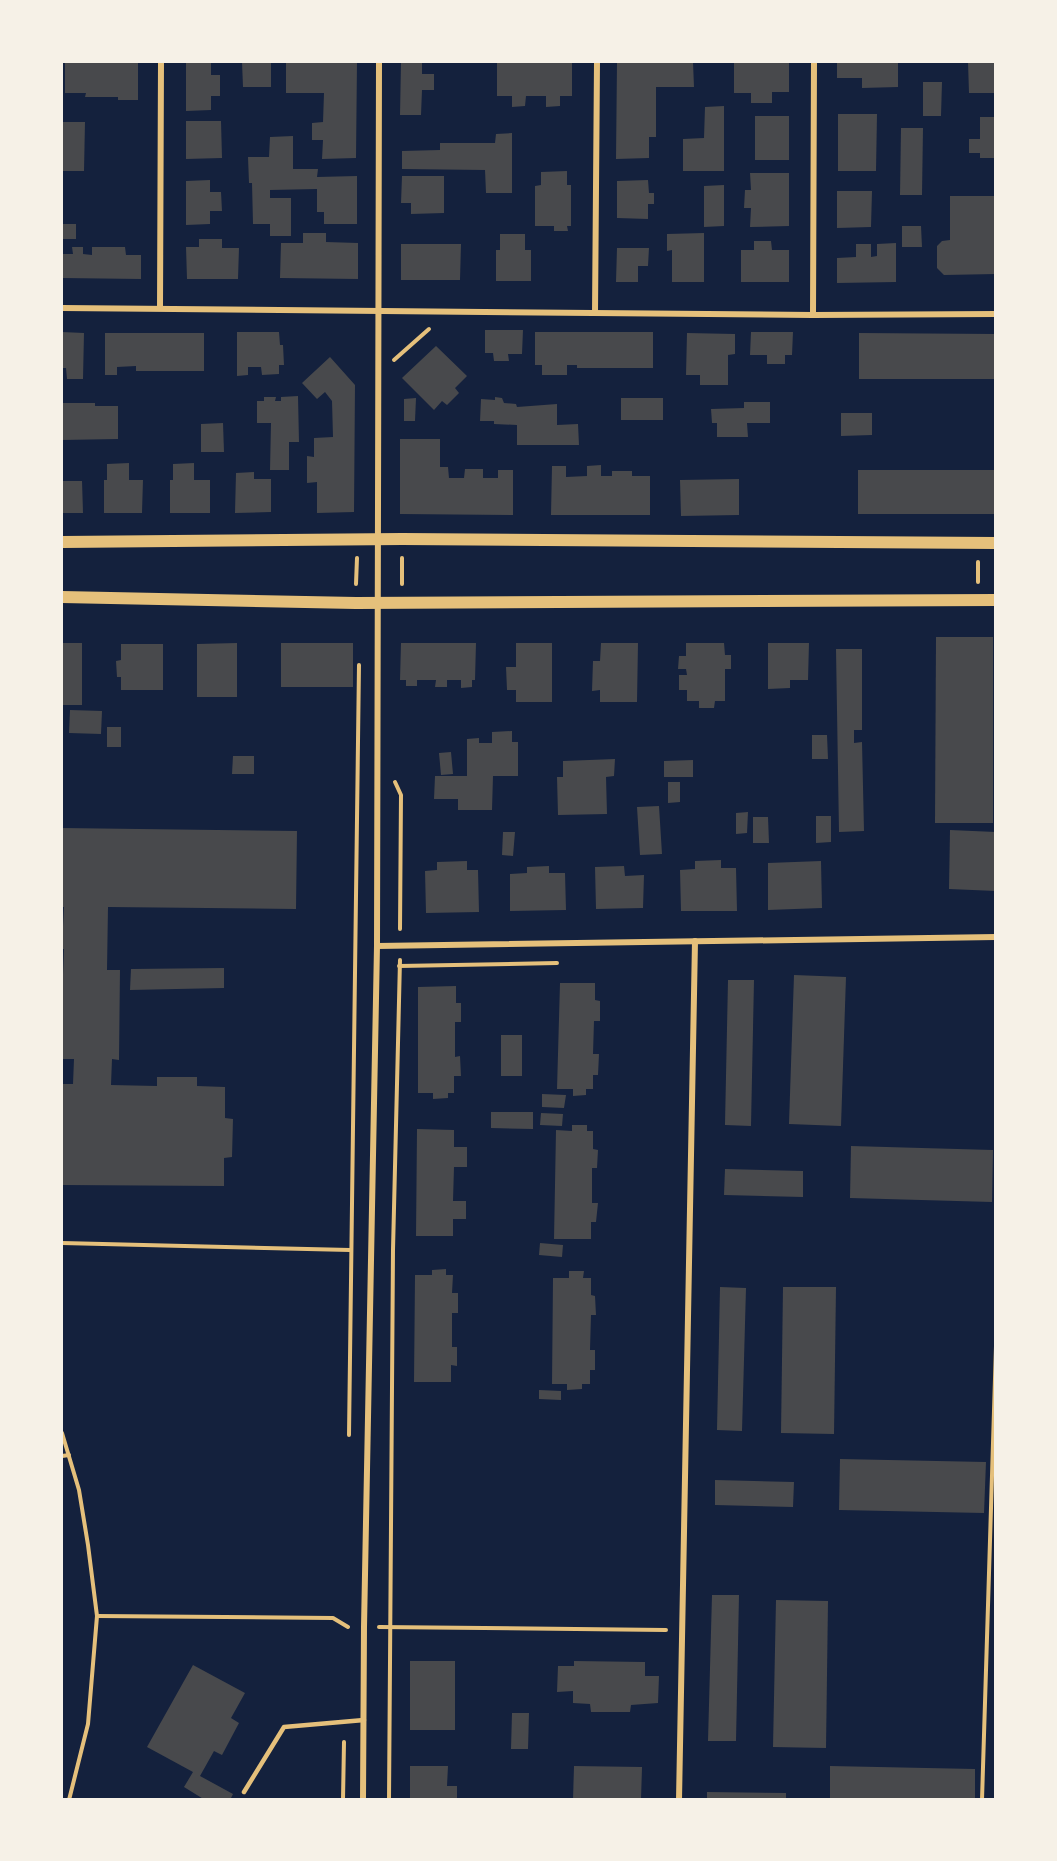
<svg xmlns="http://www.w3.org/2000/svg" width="1057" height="1861" viewBox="0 0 1057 1861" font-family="Figtree,sans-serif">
<rect width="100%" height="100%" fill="#14213d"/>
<g fill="#48494c">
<path d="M65,62h73v38h-20v-3h-33l1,-4h-21z"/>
<path d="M186,62h25v13h9v21h-9v14l-25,1z"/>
<path d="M242,62h29v25h-28z"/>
<path d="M286,62h71l-1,96 -34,1 1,-19h-11v-17l11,-1 1,-29h-38z"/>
<path d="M401,62h21v12h12v16h-12l-1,25h-21z"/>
<path d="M497,62h75v34h-12v10l-14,1v-11h-20l-1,10 -13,1v-11h-15z"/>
<path d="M617,62h76l1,25h-38v50h-7v21l-33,1z"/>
<path d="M734,62h55v30h-17v11h-21v-10h-17z"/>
<path d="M837,62h61v25l-36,1v-10h-25z"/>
<path d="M968,62h28v31h-27z"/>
<path d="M923,82h19l-1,34h-18z"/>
<path d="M724,106v65h-41v-32l21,-1 1,-31z"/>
<path d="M838,114h39l-1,57h-38z"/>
<rect x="755" y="116" width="34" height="44"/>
<path d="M980,117h16v41h-16v-5h-11v-14h11z"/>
<path d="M186,121h35l1,37 -36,1z"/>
<path d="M62,122h23l-1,49h-22z"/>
<path d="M901,128h22l-1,67h-22z"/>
<path d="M512,133v60h-26l-1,-23 -83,-1v-18l38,-1v-7h55l1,-9z"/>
<path d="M293,136v33h25l-1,8 40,-1v48h-33v-12h-7v-23l-47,1v8h21v38h-21v-12h-17l-1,-41h-3l-1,-26h21l1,-20z"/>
<path d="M567,171v14h4v41h-4l1,5h-14v-5h-19v-40l6,-1v-13z"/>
<path d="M750,173h39v53l-39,1 1,-19h-7l1,-18h6z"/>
<path d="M402,176h42v37l-33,1v-11h-10z"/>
<path d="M210,180v12h11l1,19h-12v13l-24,1v-44z"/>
<path d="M648,180l1,13h5v11h-6v15l-31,-1v-37z"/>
<path d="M724,185v41l-20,1v-41z"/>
<path d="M837,191h35l-1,36 -34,1z"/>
<path d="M950,196h46v78l-52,1 -7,-7v-22l5,-5 8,-1z"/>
<rect x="62" y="224" width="14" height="15"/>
<path d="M902,226h19l1,21h-20z"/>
<path d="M303,233h23v9l32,1v36l-78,-1 1,-35h22z"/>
<path d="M704,233v49h-32v-32l-5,1v-17z"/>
<path d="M500,234h25v16h6v31h-35v-31h4z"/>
<path d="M199,239h23v9h17l-1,31h-51l-1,-32h13z"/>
<path d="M754,241h17l1,9h17v32h-48v-32h13z"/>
<path d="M896,243v39l-59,1v-25l19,-1v-13h15v13l6,-1v-12z"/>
<path d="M401,244h60l-1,36h-59z"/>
<path d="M72,247h11v7l9,1v-8h33l1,8h15v24l-79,-1v-24h11z"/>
<path d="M617,248h32l-1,18h-10v16h-22z"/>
<path d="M485,330h38l-1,24h-14l1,7h-15l-1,-8h-8z"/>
<path d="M62,332l22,1 -1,46h-16l-1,-11h-4z"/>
<path d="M237,332h42l1,13h3l1,20h-5v9l-17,1 -1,-8h-13v8l-11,1z"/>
<path d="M535,332h118v36h-76v-3h-10v10h-25v-10h-7z"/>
<path d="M751,332h42l-1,23h-7v9h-18v-9h-17z"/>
<path d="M105,333h99v38h-68v-5l-19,1v8h-12z"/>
<path d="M687,333l48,1v20l-7,1v30h-28v-10h-14z"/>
<path d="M859,333l137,1v45h-137z"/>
<path d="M436,346l31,30 -12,12 4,5 -12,12 -5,-4 -8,9 -32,-32z"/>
<path d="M330,357l25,28 -1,127 -37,1v-31l-10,1v-27l7,1v-19l19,-1 -1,-36 -7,-9 -8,7 -15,-16z"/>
<path d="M298,396l1,46h-10v28h-19l1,-47h-14v-22h7v-4h12l-1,4h6v-4z"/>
<path d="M495,397l7,1 2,5 12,1 1,3 40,-3v21l21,-1 1,21h-62v-20l-23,-1v-3h-14l1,-22 14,1z"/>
<path d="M416,398l-1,23h-11v-22z"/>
<rect x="621" y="398" width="42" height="22"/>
<path d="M744,402h26v21h-23l1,14h-31v-14h-5l-1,-14 33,-1z"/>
<path d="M62,403h33v3h23v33l-56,1z"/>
<path d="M841,413h31v22l-31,1z"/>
<path d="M223,423l1,29h-23v-28z"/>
<path d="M400,439h40v28h8l1,11h15l1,-9h18v9h15v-8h15v45l-113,-1z"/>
<path d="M129,463v17h14l-1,33h-38v-33h3v-16z"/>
<path d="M194,463v17h16v33h-40v-33h3v-16z"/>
<path d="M601,465v11h11v-5h20v5h18v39h-99l1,-49h14v11l21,-1v-10z"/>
<rect x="858" y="470" width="138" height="44"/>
<path d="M254,472v7h17v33l-36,1 1,-40z"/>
<path d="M739,479v36l-58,1 -1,-36z"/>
<path d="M62,481h20l1,32h-21z"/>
<path d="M936,637h57v186h-58z"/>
<rect x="62" y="643" width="20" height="62"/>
<path d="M237,643v54h-40v-53z"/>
<rect x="281" y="643" width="72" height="44"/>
<path d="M401,643h75l-1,37h-3v7l-11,1v-8h-14v7h-12l1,-7h-19v6h-11v-6h-6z"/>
<path d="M516,643h36v59h-36v-12h-9l-1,-23h10z"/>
<path d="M601,643h37l-1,59h-37v-12l-8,1 1,-30h7z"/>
<path d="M686,643h38l1,12h6v14h-6v32h-10l-1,7h-15v-7h-12v-11h-8v-15h8l-1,-6h-8l1,-13h7z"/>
<path d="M768,643h41l-1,37h-18v8l-22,1z"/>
<path d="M121,644h42v46h-42v-13h-4l-1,-16 5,-1z"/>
<path d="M836,649h26v81h-8v13l8,-1 2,89 -25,1z"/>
<path d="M70,710l32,1 -1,23 -32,-1z"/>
<rect x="107" y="727" width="14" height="20"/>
<path d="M512,731v11h6v34h-25l-1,34h-34v-11h-24l1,-23h32v-37l12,-1v5h13v-11z"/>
<path d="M812,735h15l1,24h-16z"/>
<path d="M451,752l2,22 -12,1 -2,-22z"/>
<path d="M233,756h21v18h-22z"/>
<path d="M615,759l-1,17 -8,1 1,37 -49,1 -1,-38h6v-16z"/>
<path d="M693,760v17h-29v-16z"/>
<path d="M668,782h12v20l-12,1z"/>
<path d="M659,806l3,48 -22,1 -3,-48z"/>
<path d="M748,812l-1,21 -11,1v-21z"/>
<path d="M816,816h15v26l-15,1z"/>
<path d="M753,817h15l1,26h-16z"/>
<path d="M62,828l235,3 -1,78 -188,-2 -1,63h13l-1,90 -7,-1 -1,26 46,1v-9h40v9l28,1v31l8,1 -1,38 -8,1v28l-162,-1v-101h11l1,-25h-12v-85h1l1,-25h-2v-23h1l1,-19h-2z"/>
<path d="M950,830l46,2v59l-47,-2z"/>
<path d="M503,832h12l-2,24 -11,-1z"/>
<path d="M721,860v8h15l1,43h-56l-1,-41 15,-1v-8z"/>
<path d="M467,861v9h11l1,42 -53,1 -1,-42 12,-1v-8z"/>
<path d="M821,861l1,47 -54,2v-47z"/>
<path d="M549,866v7h16l1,37 -56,1v-37l17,-1v-6z"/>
<path d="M624,866l1,10 19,-1 -1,33 -47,1 -1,-42z"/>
<path d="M224,968v20l-94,2 1,-21z"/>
<path d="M794,975l52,2 -5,149 -52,-2z"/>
<path d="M728,980h26l-3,146 -26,-1z"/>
<path d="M560,983h35v17l5,1v20h-6l-1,33h6l-1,21h-5v14h-7v6l-13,1v-7h-16z"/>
<path d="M456,986v17h5v19h-6v35l5,-1 1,20h-7v17h-6v5l-15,1v-6h-15v-106z"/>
<rect x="501" y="1035" width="21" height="41"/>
<path d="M542,1094l24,1 -2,13 -22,-1z"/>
<path d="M491,1112h42v17l-42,-1z"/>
<path d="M541,1113l22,1 -1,12 -22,-1z"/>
<path d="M572,1125h15v6h6v18l5,1 -1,18h-5v35h6l-2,19h-5v17h-37l2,-109 16,1z"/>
<path d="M417,1129l37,1v17h13v20h-13l-1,34h13v18h-13v17h-37z"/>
<path d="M851,1146l142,4 -1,52 -142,-4z"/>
<path d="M725,1169l78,2v26l-79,-2z"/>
<path d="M540,1243l23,2 -1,12 -23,-2z"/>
<path d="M446,1269v6h7l-1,18h6v20h-6v34h5v19l-6,-1v17h-37l1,-107h17v-5z"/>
<path d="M569,1271h15l-1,7h8v17l4,1 1,19h-5l-1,35h5v20h-5v14h-8v5l-15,1v-6h-15l1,-106h16z"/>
<path d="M720,1287l26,1 -4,143 -25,-1z"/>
<path d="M783,1287h53l-2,147 -53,-1z"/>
<path d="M539,1390l22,1v9l-22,-1z"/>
<path d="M840,1459l146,3 -2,51 -145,-3z"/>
<path d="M715,1480l79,2 -1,25 -78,-2z"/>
<path d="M712,1595h27l-3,146h-28z"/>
<path d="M776,1600l52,1 -2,147 -53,-1z"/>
<rect x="410" y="1661" width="45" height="69"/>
<path d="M574,1661l71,1v14h14l-1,27 -27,2 -1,7h-39l-1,-8 -17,-1v-12l-16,1 1,-26h16z"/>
<path d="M193,1665l52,28 -14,25 8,5 -17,32 -8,-4 -14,25 33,18 -3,6h-25l-21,-13 9,-15 -46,-25z"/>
<path d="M512,1713h17l-1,36h-17z"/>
<path d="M410,1766h38l-1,20h10v14h-47z"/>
<path d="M574,1766l68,1 -1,33h-68z"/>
<path d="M830,1766l145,3v31h-145z"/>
<path d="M707,1792l79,1v7h-79z"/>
</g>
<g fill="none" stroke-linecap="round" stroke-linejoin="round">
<g stroke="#e5c07b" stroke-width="4">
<path d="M394,360l35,-31"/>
<path d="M402,558v26"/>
<path d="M978,582v-20"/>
<path d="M356,584l1,-26"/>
<path d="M395,782l6,13 -1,134"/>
<path d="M399,966l158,-3"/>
<path d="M62,1243l288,7"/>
<path d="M62,1433l17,57 9,55 9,71 -9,108 -19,76"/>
<path d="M349,1435l10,-770"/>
<path d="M62,1456l7,-1"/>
<path d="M97,1616l236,2 15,9"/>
<path d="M379,1627l287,3"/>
<path d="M343,1800l1,-58"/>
<path d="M389,1800l4,-550 7,-290"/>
<path d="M982,1800l14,-454"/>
</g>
<path stroke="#e5c07b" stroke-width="4.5" d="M244,1792l40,-65 80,-7"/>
<g stroke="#e5c07b" stroke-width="6">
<path d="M62,308l751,7 183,-1"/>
<path d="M160,308l1,-246"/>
<path d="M595,313l2,-251"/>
<path d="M813,315l1,-253"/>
<path d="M377,946l619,-9"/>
<path d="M363,1800l1,-173 13,-681 2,-884"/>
<path d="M679,1800l16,-859"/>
</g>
<g stroke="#e5c07b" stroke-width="12">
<path d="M62,542l340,-3 594,4"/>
<path d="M62,597l294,6 640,-3"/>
</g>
</g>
<rect width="1057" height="1861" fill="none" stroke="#f6f1e7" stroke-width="126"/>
</svg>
